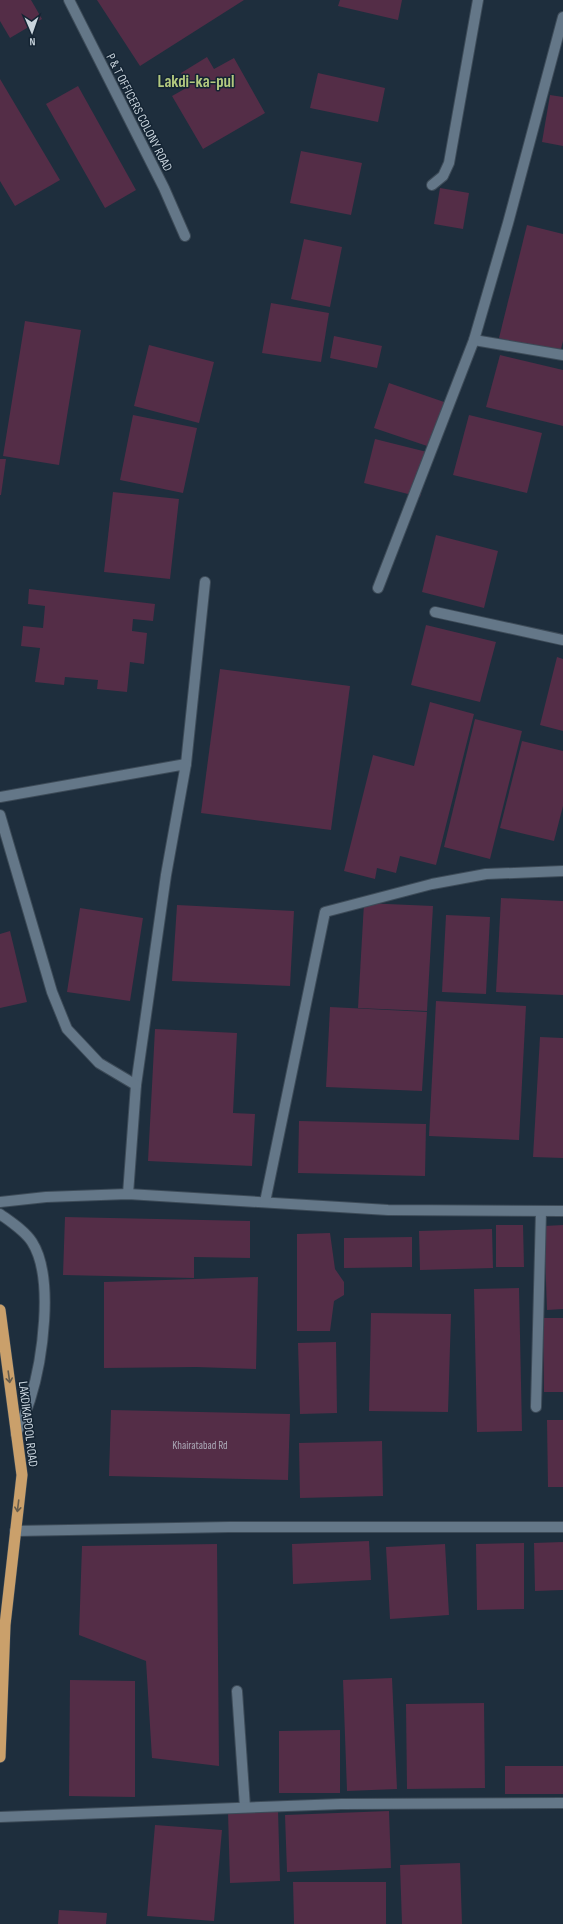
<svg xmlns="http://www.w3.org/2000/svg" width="563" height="1924" viewBox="0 0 563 1924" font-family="'Sofia Sans Condensed',sans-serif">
<rect width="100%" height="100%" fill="#1e2e3d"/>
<g fill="#542d47">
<path d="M0,0h31l11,19 -32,19 -10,-17z"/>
<path d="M97,0h147l-104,66z"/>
<path d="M340,0h62l-4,20 -60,-14z"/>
<path d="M207,57l7,12 20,-11 31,55 -62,36 -31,-53 16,-9 -7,-14z"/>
<path d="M318,73l67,15 -7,34 -68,-14z"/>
<path d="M0,79l60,101 -45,26 -15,-25z"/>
<path d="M78,86l58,104 -31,18 -59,-104z"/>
<path d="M550,95l13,2v49l-21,-4z"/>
<path d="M301,151l61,12 -11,52 -61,-12z"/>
<path d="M440,188l29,5 -6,36 -29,-5z"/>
<path d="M527,225l36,9v107l-3,12 -61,-15z"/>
<path d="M304,239l38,8 -12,60 -39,-8z"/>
<path d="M271,303l58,10 -8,49 -59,-9z"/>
<path d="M25,321l56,9 -22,135 -56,-9z"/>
<path d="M334,336l48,10 -5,22 -47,-10z"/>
<path d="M149,345l65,17 -15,61 -65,-17z"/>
<path d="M500,355l63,15v56l-77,-19z"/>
<path d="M389,383l58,20 -14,45 -59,-20z"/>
<path d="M133,415l64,13 -14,65 -63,-13z"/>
<path d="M469,415l73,18 -15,60 -74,-18z"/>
<path d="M375,439l56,14 -11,44 -56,-14z"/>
<path d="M0,459h6l-5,36h-1z"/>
<path d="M113,492l66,7 -9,80 -66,-7z"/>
<path d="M436,535l62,16 -14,57 -62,-16z"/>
<path d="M29,589l126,15 -2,17 -20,-2 -1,12 15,2 -3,31 -14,-2 -3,30 -30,-3 1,-9 -33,-3 -1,8 -29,-3 5,-34 -19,-2 2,-20 20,2 2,-22 -17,-2z"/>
<path d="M426,625l70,17 -16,60 -69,-17z"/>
<path d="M557,657l6,2v72l-23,-6z"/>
<path d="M220,669l130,17 -19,144 -130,-17z"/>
<path d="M430,702l44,12 -38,151 -36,-9 -4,17 -19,-5 -2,11 -31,-8 29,-116 41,11z"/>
<path d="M475,719l47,12 -32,128 -46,-12z"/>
<path d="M522,741l41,10v55l-9,35 -54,-13z"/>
<path d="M501,898l62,3v94l-67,-3z"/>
<path d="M364,903l69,3 -6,105 -69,-3z"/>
<path d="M177,905l117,6 -4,75 -118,-5z"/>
<path d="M80,908l63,10 -13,83 -63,-9z"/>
<path d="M446,915l44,2 -4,77 -44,-2z"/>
<path d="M10,931l17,71 -27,6v-74z"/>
<path d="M436,1001l90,5 -7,134 -90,-4z"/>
<path d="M330,1007l97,5 -5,79 -96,-4z"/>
<path d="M155,1029l82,4 -4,80 22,1 -3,52 -104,-5z"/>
<path d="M540,1037l23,1v120l-30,-1z"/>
<path d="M299,1121l127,3 -1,52 -127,-3z"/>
<path d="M65,1217l185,4v37l-56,-1v21l-131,-3z"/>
<path d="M496,1225h27l1,42h-28z"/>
<path d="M563,1225v84l-16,1 -3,-84z"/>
<path d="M492,1229l1,39 -73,2 -1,-39z"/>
<path d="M330,1233l5,36 9,13v13l-10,6 -4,30h-33v-97z"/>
<path d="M412,1237v30l-68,1v-30z"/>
<path d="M258,1277l-2,92 -60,-2 -92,1v-86z"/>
<path d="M519,1288l3,143 -45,1 -3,-143z"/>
<path d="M371,1313l80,1 -3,98 -79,-1z"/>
<path d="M543,1318h20v74h-19z"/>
<path d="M336,1342l1,71 -37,1 -2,-71z"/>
<path d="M111,1410l179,4 -2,66 -179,-4z"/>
<path d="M547,1420h16v67h-15z"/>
<path d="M382,1441l1,55 -83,2 -1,-55z"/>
<path d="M369,1541l2,39 -78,4 -1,-40z"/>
<path d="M563,1542v48l-28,1 -1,-48z"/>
<path d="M524,1543v66l-47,1 -1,-66z"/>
<path d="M217,1544l2,222 -67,-8 -6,-97 -67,-26 3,-89z"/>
<path d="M445,1544l4,71 -59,4 -4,-72z"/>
<path d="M392,1678l5,111 -50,2 -4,-111z"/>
<path d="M70,1680l65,1v116l-66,-1z"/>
<path d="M484,1703l1,85 -78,1 -1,-85z"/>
<path d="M340,1730v63h-61v-62z"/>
<rect x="505" y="1766" width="58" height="28"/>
<path d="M278,1810l2,71 -50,2 -2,-71z"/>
<path d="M389,1811l2,57 -104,4 -2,-57z"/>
<path d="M155,1825l67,5 -8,91 -67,-5z"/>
<path d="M460,1863l2,61h-60l-2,-59z"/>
<path d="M293,1882h93v42h-92z"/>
<path d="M59,1910l48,3 -1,11h-48z"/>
</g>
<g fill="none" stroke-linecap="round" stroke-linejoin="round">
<defs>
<g id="service">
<path d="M69,0l95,188 21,48"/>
<path d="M0,1214c11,8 25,17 32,28 23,36 10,120 -2,158 -4,12 -9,23 -14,34"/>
<path d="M536,1407l5,-196"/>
<path d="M237,1691l8,116"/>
</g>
<g id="minor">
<path d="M432,185l11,-9 6,-13 29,-163"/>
<path d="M474,340l89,15"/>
<path d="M378,588l96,-248 34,-117 55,-206"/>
<path d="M435,612l128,28"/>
<path d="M186,764l19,-182"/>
<path d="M0,797l186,-33 -20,111 -30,210 -8,109"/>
<path d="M0,815l52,177 15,37 32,34 37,22"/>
<path d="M0,1202l46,-5 82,-3 260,16 175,1"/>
<path d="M265,1202l60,-290 107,-28 54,-10 77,-3"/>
<path d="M15,1531l214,-4h334"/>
<path d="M0,1817l341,-13 222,-1"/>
</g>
<path id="trunk" d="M0,1310l22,165 -17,150 -5,132"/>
</defs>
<use href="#service" stroke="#3d4b58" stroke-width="12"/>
<use href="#minor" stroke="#3d4b58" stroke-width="12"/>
<use href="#trunk" stroke="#3d4b58" stroke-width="12"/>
<use href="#service" stroke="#647788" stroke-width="10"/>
<use href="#minor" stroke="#647788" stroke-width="10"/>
<use href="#trunk" stroke="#caa06b" stroke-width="11"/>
</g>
<defs><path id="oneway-shaft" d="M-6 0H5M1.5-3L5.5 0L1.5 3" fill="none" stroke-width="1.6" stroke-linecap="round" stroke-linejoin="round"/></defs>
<g stroke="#665c4c">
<use href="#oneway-shaft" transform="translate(9 1377) rotate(82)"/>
<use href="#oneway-shaft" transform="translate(18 1506) rotate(97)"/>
</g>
<g text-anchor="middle" stroke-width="3" stroke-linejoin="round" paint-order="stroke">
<g font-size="11" fill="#acaab8">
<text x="200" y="1449">Khairatabad Rd</text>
</g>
<g font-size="13" fill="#c9d4dd" stroke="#142433">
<text transform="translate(140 112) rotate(63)" y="5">P &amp; T OFFICERS COLONY ROAD</text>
<text transform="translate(29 1424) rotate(83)" y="5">LAKDIKAPOOL ROAD</text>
</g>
<g font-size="17" font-weight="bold" fill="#b3c97f" stroke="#142433">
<text x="196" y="87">Lakdi-ka-pul</text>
</g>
</g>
<g transform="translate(32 32) rotate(178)" stroke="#142433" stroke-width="3" paint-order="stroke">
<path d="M0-3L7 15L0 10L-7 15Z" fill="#c9d4dd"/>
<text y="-6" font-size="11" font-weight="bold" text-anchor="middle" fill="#c9d4dd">N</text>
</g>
</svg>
